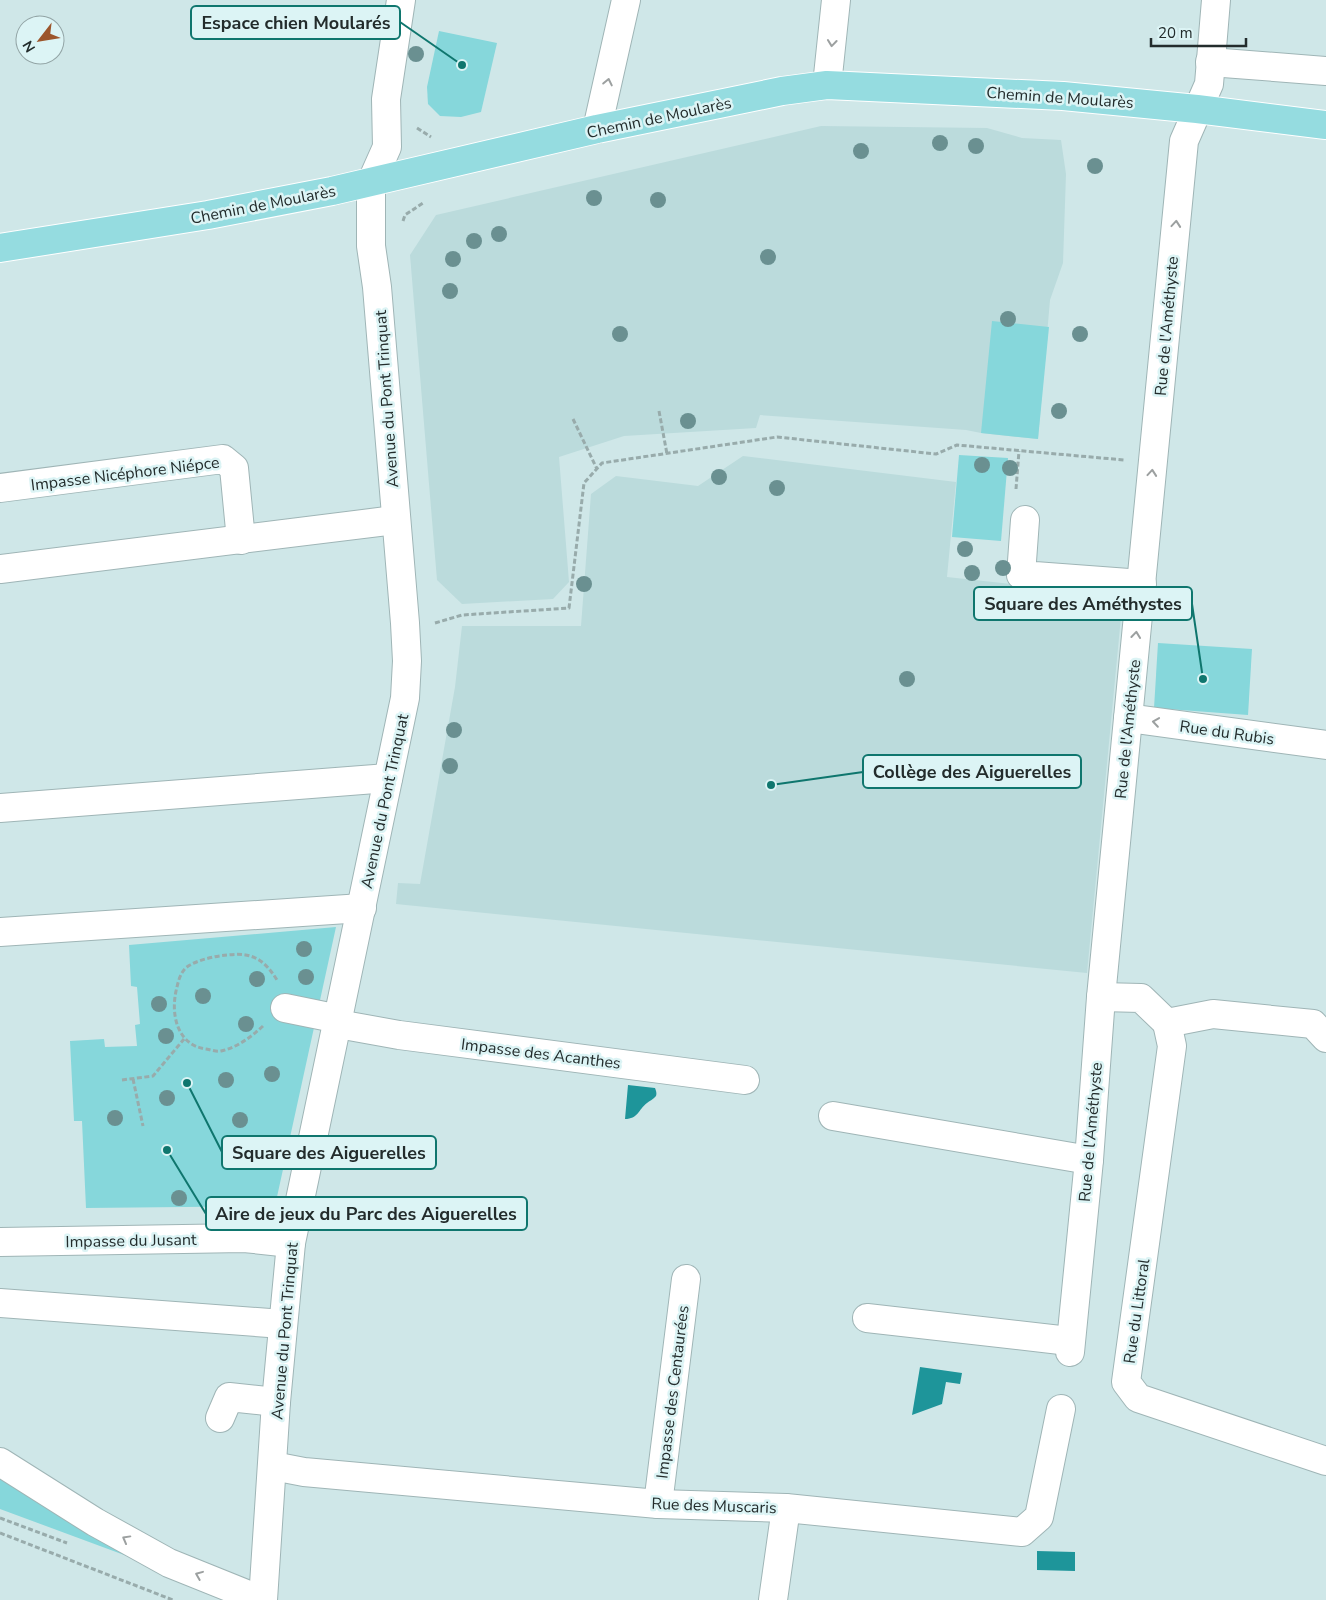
<svg xmlns="http://www.w3.org/2000/svg" width="1326" height="1600" viewBox="0 0 1326 1600" font-family="'Nunito Sans',sans-serif">
<rect width="100%" height="100%" fill="#cfe7e8"/>
<g fill="#bbdbdc">
<path d="M821,126l166,2 35,10 39,2 5,34 -3,89 -13,37 -12,139 -57,-6 -15,-3 -206,-15 -4,13 -132,8 -65,21 10,125 -16,17 -91,5 -25,-24 -27,-325 26,-40z"/>
<path d="M743,456l213,26 -9,95 176,19 -36,377 -691,-69 2,-21 22,1 35,-197 7,-61h119l10,-132 25,-18 82,10z"/>
</g>
<g fill="#86d7db">
<path d="M439,31l58,12 -16,69 -20,5 -21,-1 -12,-12 -1,-17z"/>
<path d="M992,321l57,6 -11,112 -57,-6z"/>
<path d="M959,455l49,3 -7,83 -49,-4z"/>
<path d="M1158,643l94,6 -4,66 -94,-7z"/>
<path d="M336,927l-61,279 -189,2 -4,-87h-8l-4,-80 34,-2 1,8 32,-1 -2,-21 5,-1 -3,-37 -6,-1 -2,-41z"/>
<path d="M0,1475l154,91 -154,-57z"/>
</g>
<g fill="#1e959a">
<path d="M628,1085l27,3c1,3 2,5 1,8 -2,3 -7,5 -9,7 -9,7 -9,16 -22,16z"/>
<path d="M920,1367l42,6 -2,11 -14,-2 -4,22 -30,11z"/>
<path d="M1037,1551l38,1v19l-38,-1z"/>
</g>
<g fill="none" stroke-linecap="round" stroke-linejoin="round">
<defs>
<g id="minor">
<path d="M1210,62l116,9"/>
<path d="M827,85l9,-85"/>
<path d="M597,129l29,-129"/>
<path d="M0,488l223,-29 11,9 7,72"/>
<path d="M1025,520l-4,55 121,9"/>
<path d="M0,569l395,-49"/>
<path d="M1128,718l198,27"/>
<path d="M0,808l388,-30"/>
<path d="M0,932l362,-24"/>
<path d="M1101,997l40,1 26,25"/>
<path d="M285,1008l54,11"/>
<path d="M1167,1023l5,23 -46,336 12,16 188,63"/>
<path d="M1167,1023l46,-9 100,10 13,14"/>
<path d="M338,1024l61,11 346,45"/>
<path d="M833,1116l256,44"/>
<path d="M0,1242l244,-4 47,5"/>
<path d="M0,1303l283,21"/>
<path d="M867,1318l202,23"/>
<path d="M1070,1352l19,-192 12,-163 83,-856 25,-57 7,-84"/>
<path d="M220,1418l9,-21 47,5"/>
<path d="M0,1462l95,60 74,41 92,37"/>
<path d="M273,1466l31,6 354,32 128,4 236,24 17,-15 22,-108"/>
<path d="M658,1504l28,-225"/>
<path d="M263,1600l13,-198 15,-159 114,-545 2,-37 -2,-38 -28,-336 -6,-41v-63l16,-36 -1,-48 15,-99"/>
<path d="M773,1600l13,-92"/>
</g>
<path id="major" d="M0,248l208,-33 124,-24 265,-62 185,-38 45,-6 236,11 134,13 129,16"/>
</defs>
<use href="#minor" stroke="#9fb5b6" stroke-width="30"/>
<use href="#major" stroke="#fff" stroke-width="30"/>
<g stroke="#98abab" stroke-width="3" stroke-dasharray="5 2.5" stroke-linecap="butt">
<path d="M417,128l14,9"/>
<path d="M403,221l2,-6 18,-12"/>
<path d="M659,411l8,43"/>
<path d="M573,419l24,50"/>
<path d="M1016,489l3,-38"/>
<path d="M435,623l27,-8 107,-7 15,-125 18,-20 175,-26 159,17 21,-9 167,15"/>
<path d="M263,1026c-12,11 -25,21 -42,25 -4,1 -10,-1 -15,-2 -30,-4 -36,-37 -29,-62 2,-9 5,-18 13,-22 11,-6 26,-9 37,-10 25,-3 37,4 50,25"/>
<path d="M133,1079l10,47"/>
<path d="M122,1080l31,-4 31,-37"/>
<path d="M0,1518l67,25"/>
<path d="M0,1533l173,67"/>
</g>
<use href="#minor" stroke="#fff" stroke-width="28"/>
<use href="#major" stroke="#95dce0" stroke-width="28"/>
</g>
<g fill="#6a9091">
<circle cx="416" cy="54" r="8"/>
<circle cx="940" cy="143" r="8"/>
<circle cx="976" cy="146" r="8"/>
<circle cx="861" cy="151" r="8"/>
<circle cx="1095" cy="166" r="8"/>
<circle cx="594" cy="198" r="8"/>
<circle cx="658" cy="200" r="8"/>
<circle cx="499" cy="234" r="8"/>
<circle cx="474" cy="241" r="8"/>
<circle cx="768" cy="257" r="8"/>
<circle cx="453" cy="259" r="8"/>
<circle cx="450" cy="291" r="8"/>
<circle cx="1008" cy="319" r="8"/>
<circle cx="620" cy="334" r="8"/>
<circle cx="1080" cy="334" r="8"/>
<circle cx="1059" cy="411" r="8"/>
<circle cx="688" cy="421" r="8"/>
<circle cx="982" cy="465" r="8"/>
<circle cx="1010" cy="468" r="8"/>
<circle cx="719" cy="477" r="8"/>
<circle cx="777" cy="488" r="8"/>
<circle cx="965" cy="549" r="8"/>
<circle cx="1003" cy="568" r="8"/>
<circle cx="972" cy="573" r="8"/>
<circle cx="584" cy="584" r="8"/>
<circle cx="907" cy="679" r="8"/>
<circle cx="454" cy="730" r="8"/>
<circle cx="450" cy="766" r="8"/>
<circle cx="304" cy="949" r="8"/>
<circle cx="306" cy="977" r="8"/>
<circle cx="257" cy="979" r="8"/>
<circle cx="203" cy="996" r="8"/>
<circle cx="159" cy="1004" r="8"/>
<circle cx="246" cy="1024" r="8"/>
<circle cx="166" cy="1036" r="8"/>
<circle cx="272" cy="1074" r="8"/>
<circle cx="226" cy="1080" r="8"/>
<circle cx="167" cy="1098" r="8"/>
<circle cx="115" cy="1118" r="8"/>
<circle cx="240" cy="1120" r="8"/>
<circle cx="179" cy="1198" r="8"/>
</g>
<defs><path id="oneway-chevron" d="M-2-3.5L2.5 0L-2 3.5" fill="none" stroke-width="1.6" stroke-linecap="round" stroke-linejoin="round" transform="scale(1.25)"/></defs>
<g stroke="#9ca0a0">
<use href="#oneway-chevron" transform="translate(832 43) rotate(96)"/>
<use href="#oneway-chevron" transform="translate(608 82) rotate(-78)"/>
<use href="#oneway-chevron" transform="translate(1176 224) rotate(-85)"/>
<use href="#oneway-chevron" transform="translate(1152 473) rotate(-85)"/>
<use href="#oneway-chevron" transform="translate(1136 635) rotate(-84)"/>
<use href="#oneway-chevron" transform="translate(1156 722) rotate(-172)"/>
<use href="#oneway-chevron" transform="translate(126 1539) rotate(-151)"/>
<use href="#oneway-chevron" transform="translate(199 1575) rotate(-158)"/>
</g>
<g text-anchor="middle" stroke-width="5" stroke-linejoin="round" paint-order="stroke">
<g font-size="16" fill="#232c2c" stroke="#dcf4f5">
<text transform="translate(1060 97) rotate(4)" y="6">Chemin de Moularès</text>
<text transform="translate(659 117) rotate(-12)" y="6">Chemin de Moularès</text>
<text transform="translate(263 204) rotate(-11)" y="6">Chemin de Moularès</text>
<text transform="translate(1166 326) rotate(-85)" y="6">Rue de l'Améthyste</text>
<text transform="translate(386 399) rotate(-94)" y="6">Avenue du Pont Trinquat</text>
<text transform="translate(125 473) rotate(-7)" y="6">Impasse Nicéphore Niépce</text>
<text transform="translate(1127 729) rotate(-84)" y="6">Rue de l'Améthyste</text>
<text transform="translate(1227 732) rotate(8)" y="6">Rue du Rubis</text>
<text transform="translate(384 801) rotate(-78)" y="6">Avenue du Pont Trinquat</text>
<text transform="translate(541 1053) rotate(7)" y="6">Impasse des Acanthes</text>
<text transform="translate(1090 1132) rotate(-85)" y="6">Rue de l'Améthyste</text>
<text transform="translate(131 1240) rotate(-1)" y="6">Impasse du Jusant</text>
<text transform="translate(1136 1311) rotate(-82)" y="6">Rue du Littoral</text>
<text transform="translate(284 1331) rotate(-85)" y="6">Avenue du Pont Trinquat</text>
<text transform="translate(672 1392) rotate(-83)" y="6">Impasse des Centaurées</text>
<text transform="translate(714 1505) rotate(2)" y="6">Rue des Muscaris</text>
</g>
</g>
<path fill="none" stroke="#0f766e" stroke-width="2" d="M462 65L400 22M1203 679L1192 604M771 785L863 772M187 1083L222 1152M167 1150L206 1214"/>
<g fill="#0f766e" stroke="#dcf4f5" stroke-width="2">
<circle cx="462" cy="65" r="5"/>
<circle cx="1203" cy="679" r="5"/>
<circle cx="771" cy="785" r="5"/>
<circle cx="187" cy="1083" r="5"/>
<circle cx="167" cy="1150" r="5"/>
</g>
<g fill="#dcf4f5" stroke="#0f766e" stroke-width="2">
<rect x="191" y="6" width="209" height="33" rx="5"/>
<rect x="974" y="587" width="218" height="33" rx="5"/>
<rect x="863" y="755" width="218" height="33" rx="5"/>
<rect x="222" y="1136" width="214" height="33" rx="5"/>
<rect x="206" y="1197" width="321" height="33" rx="5"/>
</g>
<g font-size="18" text-anchor="middle" font-weight="bold" fill="#232c2c">
<text x="296" y="29">Espace chien Moularés</text>
<text x="1083" y="610">Square des Améthystes</text>
<text x="972" y="778">Collège des Aiguerelles</text>
<text x="329" y="1159">Square des Aiguerelles</text>
<text x="366" y="1220">Aire de jeux du Parc des Aiguerelles</text>
</g>
<g transform="translate(40 40) rotate(239)"><circle r="24" fill="#dcf4f5" stroke="#92a4a5"/>
<path d="M0-4L9 19L0 12L-9 19Z" fill="#9c562c"/>
<text y="-8" font-size="14" font-weight="bold" text-anchor="middle" fill="#232c2c">N</text>
</g>
<path d="M1151 38v8h95v-8" fill="none" stroke="#232c2c" stroke-width="2.5"/>
<text x="1158" y="38" font-size="15" fill="#232c2c" stroke="#dcf4f5" stroke-width="4" paint-order="stroke">20 m</text>
</svg>
